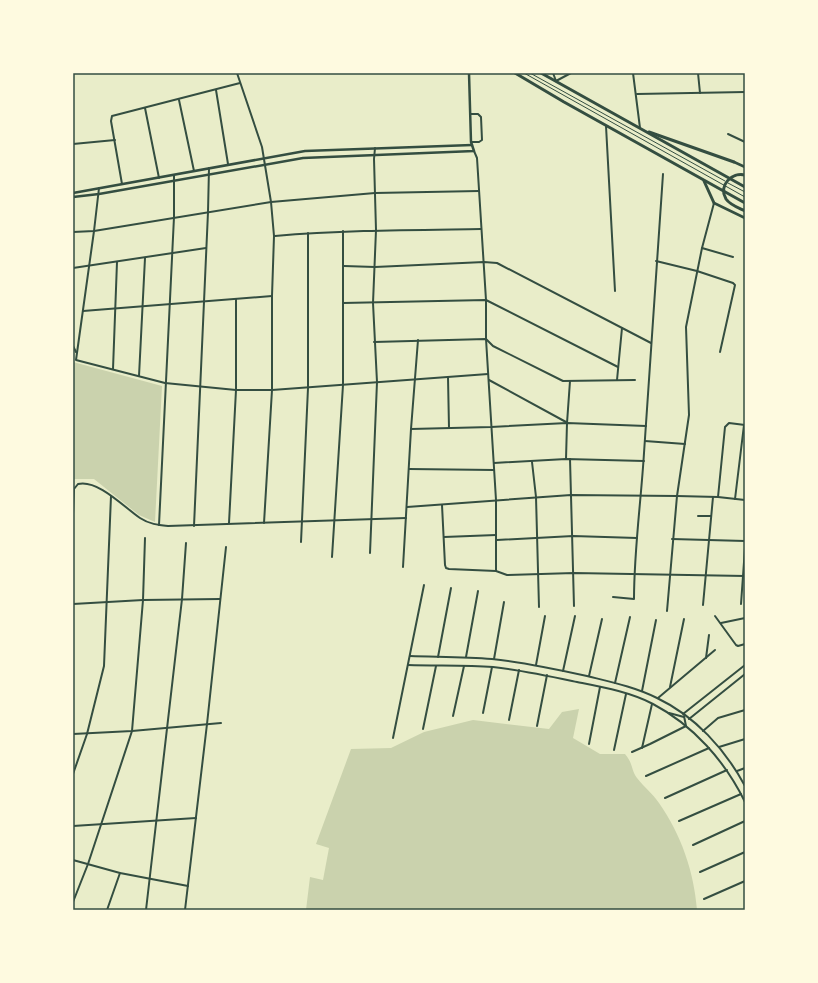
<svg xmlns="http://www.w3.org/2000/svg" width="818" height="983" viewBox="0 0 818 983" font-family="Barlow,sans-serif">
<rect width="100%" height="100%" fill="#e9edc9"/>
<g fill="#cad2ad">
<path d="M73,362l89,24 -7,136 -16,-7 -45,-36h-21z"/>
<path d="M579,709l-6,29 27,16h25c8,9 6,16 12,24 7,9 16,16 22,25 22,31 35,69 38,107h-391l4,-33 13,3 6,-32 -13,-4 35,-95 40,-1 33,-16 49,-12 76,9 13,-17z"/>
</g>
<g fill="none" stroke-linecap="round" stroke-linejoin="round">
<g stroke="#344e41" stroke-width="1">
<path d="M524,73l221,124"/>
<path d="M530,73l195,108"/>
<path d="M728,183l17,9"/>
</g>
<g stroke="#344e41" stroke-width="2">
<path d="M237,73l25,74 9,55 3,34 -2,60v94l-8,133"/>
<path d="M553,73l3,8 15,-8"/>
<path d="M633,73l7,55"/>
<path d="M698,73l2,20"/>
<path d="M216,90l12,74"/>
<path d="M637,94l108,-2"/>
<path d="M179,100l15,71"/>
<path d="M145,108l14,70"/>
<path d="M470,114h8l3,3 1,23 -3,2h-8"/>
<path d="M606,126l9,165"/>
<path d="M728,134l17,8"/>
<path d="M73,144l42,-4"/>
<path d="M474,151l3,7 9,142v39l10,161v71"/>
<path d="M122,184l-11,-63 1,-5 128,-33"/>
<path d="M99,188l-5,43 -18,129 89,23 71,7h36l216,-16"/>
<path d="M73,232l21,-1 177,-29 104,-9 104,-2"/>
<path d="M275,236c69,-6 137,-6 206,-7"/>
<path d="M702,248l31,9"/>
<path d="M656,261l41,10 36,12 2,2 -15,67"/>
<path d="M344,266l31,1 109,-5 13,1 154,80"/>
<path d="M73,268l133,-20"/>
<path d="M343,303l143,-3 132,67"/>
<path d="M83,311l189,-15"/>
<path d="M374,342l112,-3 7,7 70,35 72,-1"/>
<path d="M73,346l3,6"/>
<path d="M113,369l4,-107"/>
<path d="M139,376l6,-118"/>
<path d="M448,377l1,51"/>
<path d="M489,380l77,42"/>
<path d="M617,380l5,-52"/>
<path d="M411,429l80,-2 76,-4 79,3"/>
<path d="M645,441l40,3"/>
<path d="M566,459l1,-36 3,-42"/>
<path d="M570,459l4,147"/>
<path d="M532,462l4,35 3,110"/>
<path d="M494,463l72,-4 78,2"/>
<path d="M409,469l85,1"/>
<path d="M718,497l7,-70 4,-4 16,2"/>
<path d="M735,499l9,-74"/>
<path d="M442,505l3,60 1,3 3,1 47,2 11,4 67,-2 171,3"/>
<path d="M407,507l164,-12 106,1 41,1 27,3"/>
<path d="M73,514l1,-25 4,-5c20,-5 47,24 62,34 9,6 18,7 28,8l238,-8"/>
<path d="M698,516h13"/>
<path d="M229,523l7,-133v-91"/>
<path d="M159,525l15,-308v-42"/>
<path d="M194,526l14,-314 1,-44"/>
<path d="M444,537l52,-2"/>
<path d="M672,539l73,2"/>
<path d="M497,540l76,-4 64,2"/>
<path d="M301,542l7,-154v-155"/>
<path d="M370,553l7,-171 -4,-79 3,-73 -2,-71 1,-11"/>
<path d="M332,557l11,-172v-154"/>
<path d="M403,567l8,-138 7,-89"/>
<path d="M613,597l21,2c0,-49 7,-97 10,-146 6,-93 12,-186 19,-279"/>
<path d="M73,604l70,-4 77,-1"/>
<path d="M741,604l4,-56"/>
<path d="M703,605l10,-108"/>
<path d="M667,611l10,-115 12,-81 -3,-88 16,-79 12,-45"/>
<path d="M715,616l21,29 2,1 7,-2"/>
<path d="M721,623l24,-5"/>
<path d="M410,656c28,1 55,1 82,3 32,3 64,10 95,17 24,6 48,11 70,22 38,18 68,51 88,88"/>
<path d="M438,657l13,-69"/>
<path d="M466,657l12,-66"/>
<path d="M706,658l3,-23"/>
<path d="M494,659l10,-57"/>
<path d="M408,665c28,1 57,0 85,2 29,3 56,9 84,15 25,5 53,10 76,22 40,21 72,57 92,98"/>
<path d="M536,665l9,-49"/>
<path d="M563,671l12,-55"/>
<path d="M589,676l13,-57"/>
<path d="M615,683l15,-66"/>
<path d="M670,687l14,-68"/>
<path d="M642,691l14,-71"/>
<path d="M658,698l57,-48"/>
<path d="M483,713l9,-46"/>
<path d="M669,713l15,4"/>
<path d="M683,714l62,-49"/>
<path d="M453,716l11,-50"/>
<path d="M689,719l56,-45"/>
<path d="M509,720l10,-50"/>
<path d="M537,726l10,-51"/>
<path d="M423,729l13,-63"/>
<path d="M703,731l15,-13 27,-8"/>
<path d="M73,734l59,-3 89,-8"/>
<path d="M393,738l31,-153"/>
<path d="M589,744l11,-57"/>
<path d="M719,747l26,-8"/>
<path d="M642,748l10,-44"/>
<path d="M614,750l12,-56"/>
<path d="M632,752l18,-8 36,-18 -2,-10"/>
<path d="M737,771l8,-3"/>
<path d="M73,774l14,-40 17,-68 7,-170"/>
<path d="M646,776l63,-28"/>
<path d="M665,798l62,-28"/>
<path d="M679,821l62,-27"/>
<path d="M73,826l123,-8"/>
<path d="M693,845l52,-24"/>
<path d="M73,860l47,13 68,13"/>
<path d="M700,872l45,-20"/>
<path d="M704,899l41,-18"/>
<path d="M73,902l15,-38 44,-133 11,-131 2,-62"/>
<path d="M107,910l13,-37"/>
<path d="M146,910l36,-311 4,-56"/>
<path d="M185,910l22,-186 19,-177"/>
</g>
<g stroke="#344e41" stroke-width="2.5">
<path d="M734,162l11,5"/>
<path d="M73,193l232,-42 167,-6"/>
<path d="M73,197l26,-3 204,-36 171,-7 -3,-9 -2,-69"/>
<path d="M714,203l31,15"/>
</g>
<g stroke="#344e41" stroke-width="3">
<path d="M515,73l49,29 181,101"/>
<path d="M541,73l204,114"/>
<path d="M649,132l85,30"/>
<path d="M745,175c-13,-3 -27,10 -19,24 4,6 13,9 19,12"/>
<path d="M704,181l10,22"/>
</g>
</g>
<rect width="818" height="983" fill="none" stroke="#fefae0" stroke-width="148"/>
<rect x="74" y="74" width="670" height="835" fill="none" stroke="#344e41" stroke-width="1.5"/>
</svg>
